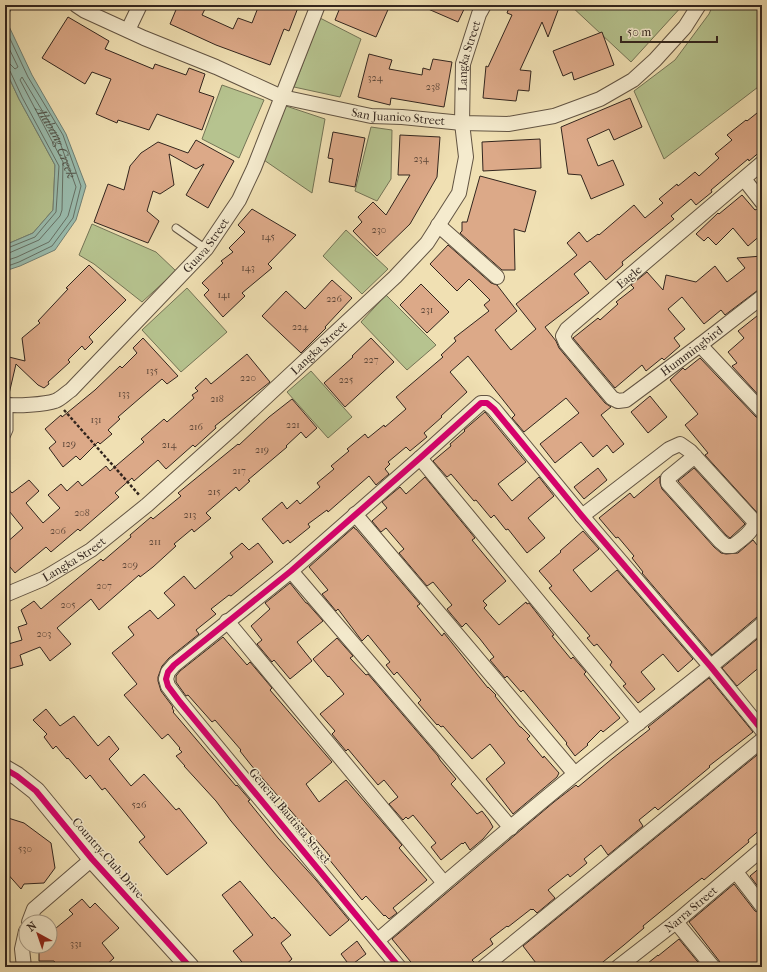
<svg xmlns="http://www.w3.org/2000/svg" width="767" height="972" viewBox="0 0 767 972" font-family="'IM FELL French Canon',serif">
<rect width="100%" height="100%" fill="#f0e0b3"/>
<filter id="stains"><feTurbulence type="fractalNoise" baseFrequency=".005" numOctaves="4"/><feColorMatrix values="0 0 0 0 .2 0 0 0 0 .09 0 0 0 0 .02 0 0 0 .5 -.17"/></filter>
<radialGradient id="worn" r=".72"><stop offset=".6" stop-color="#630" stop-opacity="0"/><stop offset="1" stop-color="#630" stop-opacity=".3"/></radialGradient>
<g fill="#b6c38f" stroke="#747456">
<path d="M570,5h113l-52,57z"/>
<path d="M713,5h49v79l-98,75 -30,-68 41,-31 34,-46z"/>
<path d="M320,18l41,21 -21,58 -46,-10z"/>
<path d="M5,69l14,30 36,66 -2,45 -20,23 -28,12z"/>
<path d="M222,85l42,15 -25,58 -37,-19z"/>
<path d="M283,105l42,14 -13,74 -51,-35z"/>
<path d="M371,127l21,3 -1,49 -14,22 -22,-10z"/>
<path d="M92,224l64,28 20,19 -34,31 -48,-38 -15,-9z"/>
<path d="M346,230l42,39 -26,25 -39,-38z"/>
<path d="M187,288l40,44 -46,40 -39,-42z"/>
<path d="M386,295l50,50 -29,25 -46,-48z"/>
<path d="M311,371l41,46 -24,21 -41,-46z"/>
</g>
<path fill="#9abdaf" stroke="#708075" d="M5,5h8l-7,15 26,55 34,59 20,52 -10,34 -21,30 -35,16 -15,5v-26l28,-12 20,-23 2,-45 -36,-66 -14,-30z"/>
<g fill="none" stroke-linecap="round" stroke-linejoin="round">
<g stroke="#667166" stroke-width="1">
<path d="M5,28l23,49 35,58 18,51 -8,32 -21,28 -33,16 -14,5"/>
<path d="M5,40l13,27 -3,2 -5,-5h-5"/>
<path d="M5,69h3l2,2 12,26 37,69 -3,46 -21,25 -30,12"/>
<path id="s1" d="M5,254l4,-1 30,-13 21,-24 2,-6 1,-48 -43,-82 2,-3 36,60 18,50 -8,29 -19,26 -32,15 -12,4"/>
</g>
</g>
<g fill="#dca988" stroke="#32251e">
<path d="M178,5h29l-5,10 31,14 5,-11 14,5 7,-18h40l-10,26 -5,-2 -14,36 -54,-20 -46,-21z"/>
<path d="M341,5h49l-14,32 -41,-17z"/>
<path d="M419,5h47l-8,17z"/>
<path d="M510,5h50l-12,32 -6,-15 -22,48 11,1 -2,20 -11,-1 -2,11 -33,-3 3,-32 2,1 24,-52 -5,-2z"/>
<path d="M68,17l41,24 -4,8 48,20 2,-5 31,11 3,-7 16,6 -6,18 15,5 -12,33 -45,-16 -8,16 -31,-10 -1,3 -21,-9 15,-35 -19,-7 -7,12 -43,-26z"/>
<path d="M602,32l12,33 -40,15 -2,-8 -9,4 -10,-25z"/>
<path d="M369,54l23,6 -3,9 33,6 1,-7 7,2 3,-11 19,3 -8,45 -53,-9 -1,7 -32,-8z"/>
<path d="M630,98l12,29 -28,13 -5,-11 -22,10 11,27 15,-6 11,25 -33,14 -10,-24 -13,-1 -7,-47z"/>
<path d="M762,109v41l-13,11 -1,-2 -37,31 1,2 -16,13 -5,-6 -20,17 3,3 -52,43 1,3 -17,15 -16,-19 -16,13 15,19 -44,34 11,14 3,7 46,55 6,4 -10,8 23,29 -11,9 -6,-8 -14,12 -12,-15 -26,21 -15,-19 39,-31 -13,-15 -42,34 -12,-14 3,-3 -47,-59 -18,16 17,20 -26,24 1,1 -18,16 3,4 -17,14 -4,-4 -18,15 2,2 -5,5 4,5 -13,11 -7,-9 -41,36 -1,-2 -19,14 2,3 -20,16 -2,-3 -5,4 -21,-25 20,-17 5,7 10,-9 3,4 20,-17 -3,-4 17,-14 -3,-3 18,-15 -2,-2 18,-15 3,4 16,-13 1,2 21,-18 -10,-12 47,-40 -2,-2 15,-14 -2,-3 35,-27 -5,-6 6,-5 -21,-21 -12,12 -27,-27 18,-19 43,38 6,2 20,26 -22,19 16,20 25,-21 -20,-25 61,-49 -10,-12 12,-11 8,10 11,-8 1,1 35,-30 11,13 18,-15 -4,-4 18,-15 1,2 17,-14 4,4 20,-18 -4,-4 17,-14 -5,-5 19,-15 1,1z"/>
<path d="M333,132l32,6 -10,49 -26,-5 4,-23 -5,-1z"/>
<path d="M400,135l40,2 -3,40 -27,47 -33,32 -24,-25 9,-9 -4,-5 15,-15 13,13 24,-40h-12z"/>
<path d="M540,139l1,29 -58,3 -1,-29z"/>
<path d="M196,140l38,21 -26,47 -22,-13 18,-31 -8,5 -27,-15 5,31 -14,9 -7,-3 -6,20 12,10 -11,22 -54,-21 14,-38 16,6 6,-24 11,-13 17,-11 30,11z"/>
<path d="M480,176l56,15 -11,41 -11,-3 1,41h-13l-42,-37 2,-2v-9h5z"/>
<path d="M742,195l13,15 2,-1 5,1v24l-14,12 -15,-18 -17,17 -8,-8 -4,4 -8,-7 22,-21 1,1z"/>
<path d="M252,209l44,26 -28,29 4,4 -30,25 3,3 -22,21 -19,-22 5,-5 -7,-7 21,-20 -2,-2 12,-9 -4,-4 16,-16 -7,-7z"/>
<path d="M762,256v31l-37,28 -4,-5 -17,14 -22,-27 -14,12 17,20 -11,9 6,8 -16,14 -2,-2 -16,13 -4,-6 -27,23 -42,-50 25,-20 2,2 18,-16 -2,-2 18,-14 -3,-3 16,-13 16,18 3,-15 30,7 19,-16 12,16 18,-14 -8,-10z"/>
<path d="M89,265l37,35 -37,37 4,5 -8,8 -3,-4 -14,14 2,2 -22,20 1,2 -5,4 -6,-3 -22,-21 -7,30 -4,-1v-37l20,5 -3,-23 18,-15 -2,-2 30,-32 -2,-1z"/>
<path d="M332,280l20,18 -27,29 1,1 -25,25 -39,-37 24,-25 19,18z"/>
<path d="M421,284l28,28 -22,21 -27,-28z"/>
<path d="M762,312v87l-30,-33 5,-3 -9,-11 16,-14 -6,-7z"/>
<path d="M143,338l35,38 -11,8 -5,-5 -44,38 2,2 -12,11 4,4 -12,10 -2,-2 -18,18 -4,-4 -13,11 -14,-19 7,-6 -11,-13 16,-14 1,2 33,-27 25,-24 2,2 15,-15 -4,-5z"/>
<path d="M371,338l23,24 -49,45 -21,-24 29,-26 -1,-1z"/>
<path d="M247,354l23,28 -55,44 1,2 -21,19 -2,-2 -27,24 -8,-9 -24,21 -2,-3 -17,15 4,4 -39,34 -2,-2 -27,23 -5,-5 -31,26 -10,-12v-17l18,-16 -18,-22v-21l7,8 17,-13 10,11 -13,12 17,20 17,-15 -12,-13 13,-11 6,7 11,-10 4,5 24,-20 4,5 34,-29 -3,-3 23,-20 3,3 27,-24 -2,-3 6,-4 -3,-3 11,-10 5,6z"/>
<path d="M700,358l56,59 6,2v99l-57,-63 3,-2 -23,-28 13,-11 -28,-34 13,-12 2,2z"/>
<path d="M650,396l17,21 -19,16 -17,-21z"/>
<path d="M292,399l25,29 -11,10 -5,-6 -15,14 1,1 -39,33 2,1 -11,10 -3,-4 -30,26 5,5 -17,14 -2,-3 -18,15 2,2 -23,21 -13,10 -1,-2 -40,35 -8,-11 -34,29 14,16 -21,17 -10,-14 -20,8 3,10 -18,5v-25l17,-5 -4,-13 9,-3 -6,-14 13,-9 7,8 60,-50 2,2 28,-24 -1,-2 21,-18 2,2 28,-23 -3,-3 60,-49 1,1 30,-28z"/>
<path d="M485,412l41,50 -28,22 14,17 27,-24 15,19 -26,22 17,20 -18,15 -19,-24 -2,1 -12,-15 -3,3 -15,-18 -2,1 -23,-27 -4,3 -14,-16 18,-15 -1,-2 15,-13 -1,-1z"/>
<path d="M598,468l9,12 -23,19 -10,-12z"/>
<path d="M694,468l51,56 -15,14 -4,-3 -48,-54z"/>
<path d="M660,476v7l2,6 52,58 7,6 5,1 12,-1 15,-13 9,11v65l-5,1 -45,38 -70,-82 1,-1 -11,-14 2,-2 -16,-19 -2,1 -17,-20 31,-25 4,5z"/>
<path d="M425,477l50,61 -3,2 34,41 -23,20 4,4 -3,3 15,17 27,-23 1,2 2,-1 25,32 -2,1 19,23 2,-2 13,15 -2,2 36,44 -17,14 -2,-2 -14,14 1,1 -13,11 -9,-12 1,-1 -44,-53 -2,2 -14,-16 -2,2 -15,-18 4,-3 -14,-18 -14,-16 -4,4 -11,-13 -4,-5 5,-4 -19,-23 -6,4 -28,-33 5,-4 -18,-21 -5,4 -9,-11 15,-13 -5,-6 18,-15 6,7z"/>
<path d="M354,527l1,2h1l64,75 -3,2 25,30 2,-3 44,55v-1l8,8 -1,1 25,31h1l9,9 -3,3 16,19 1,-2 15,17 -2,4 -44,37 -27,-35 19,-16 -15,-19 -18,15 -29,-33 -2,1 -3,-3 -1,1 -19,-22 3,-3 -24,-28 -3,3 -8,-10 4,-3 -22,-27 -6,6 -24,-32 -2,2 -14,-17 6,-4 -19,-23z"/>
<path d="M583,531l16,18 -26,21 18,22 26,-22 76,89 -15,13 -15,-18 -22,18 14,17 -17,14 -15,-17 3,-2 -16,-19 2,-3 -15,-18 -3,2 -7,-8 3,-2 -41,-48 3,-2 -13,-15 22,-19 -1,-1z"/>
<path d="M242,543l7,7 9,-7 15,19 -42,34 -2,-1 -18,14 5,5 -20,16 3,4 -30,24 -7,8 -4,11v4l3,10 12,16 -1,1 2,3 -1,1 63,74 1,-1 13,15 -2,1 30,37 38,42 33,40 -19,16 -58,-66 -41,-49 -15,-20 -32,-35h1l-9,-10 6,-4 -3,-3 1,-1 -12,-14 -6,5 -38,-44 13,-11 -25,-31 22,-18 -6,-8 22,-17 8,9 17,-14 -11,-12 20,-17 11,13 38,-32 -3,-4z"/>
<path d="M290,583l16,20h1l16,18 -26,21 15,19 -22,18 -16,-19 -2,2 -15,-18 5,-4 -11,-14 19,-17 -5,-6z"/>
<path d="M762,635v30l-25,21 -15,-18z"/>
<path d="M223,637l24,28 3,-3 22,26 -2,2 62,72 -26,22 13,18 27,-22 56,65 -3,3 28,32 -34,28 4,5 -8,6 -4,-4 -1,1 -18,-20 -4,4 -34,-42 2,-2 -79,-91 -11,-14 1,-1 -26,-30 -3,2 -24,-27 -2,1 -10,-14v-6l4,-5z"/>
<path d="M337,638l16,18 -3,2 16,17 2,-1 70,82 2,4 16,19 -5,5 26,30 5,-3 7,9 4,7 -10,12 -13,11 -5,-8 -2,2 -1,-1 -21,17 -10,-13 5,-4 -23,-28 -5,4 -2,-2 -3,3 -14,-16 9,-7 -14,-17 -6,5 -30,-36 -2,2 -14,-17 3,-3 -15,-17 24,-20 -15,-18 -1,1 -15,-18z"/>
<path d="M709,678l44,54 -44,34 1,1 -52,43 -3,-3 -16,13 4,6 -35,29 -7,-10 -17,14 3,4 -17,14 -2,-3 -20,16 7,8 -18,15 -4,-4 -1,1 -1,-1 -23,18 -1,-1 -17,13 3,5 -21,16 2,2 -5,5h-54l-23,-28 162,-137 22,-17 2,2 35,-29 37,-29 -2,-2z"/>
<path d="M46,709l14,17 14,-10 24,30 11,-10 10,13 -10,10 22,27 13,-12 32,36 3,-2 28,35 -40,32 -28,-33 6,-5 -40,-49 -3,2 -12,-15 -4,4 -18,-21 -1,1 -11,-13 -3,3 -9,-12 3,-3 -14,-14z"/>
<path d="M762,751v77l-14,12 1,2 -45,38 -2,-2 -26,21 -33,27 1,2 -20,17 -26,21 -3,-3 -5,4h-51l-16,-21z"/>
<path d="M5,817l19,6 27,20 4,25 -11,15 -20,1 -3,5 -16,-18z"/>
<path d="M762,866v26l-12,-16z"/>
<path d="M240,881l32,38 2,-2 17,18 -10,8 11,16 -9,8h-37l-13,-16 20,-16 -31,-40z"/>
<path d="M734,884l21,27 7,3v53h-41l-1,-5 -31,-40z"/>
<path d="M82,899l8,9 5,-5 24,25 -17,15 12,15 -10,9h-46l-4,-6h-15v-15h11v-13l23,-19 -4,-4z"/>
<path d="M679,939l23,28h-59l15,-12v1z"/>
<path d="M357,941l9,13 -16,12 -9,-12z"/>
</g>
<g fill="none" stroke-linecap="round" stroke-linejoin="round">
<defs>
<g id="service">
<path d="M176,228l30,21"/>
<path d="M5,439l4,-9v-25"/>
</g>
<g id="minor">
<path id="s2" d="M76,5l9,6 59,27 72,29 66,30 89,19 31,1 60,6 46,1 46,-8 46,-17 33,-19 22,-20 30,-33 14,-22"/>
<path d="M128,30l12,-25"/>
<path id="s3" d="M762,163l-195,166 -4,7 3,7 46,55 6,3 8,-1 74,-55 62,-48"/>
<path d="M744,179l18,23"/>
<path d="M438,225l59,52"/>
<path d="M700,345l62,66"/>
<path id="s4" d="M5,404c8,3 42,0 50,-3 6,-2 11,-8 16,-11l135,-141 33,-49 15,-32 64,-163"/>
<path d="M420,458l219,265"/>
<path d="M355,514l220,260"/>
<path d="M582,516l87,-67 11,-5 10,7 64,70c1,10 -14,19 -21,25h-7l-6,-5 -52,-58v-5l27,-22"/>
<path d="M291,571l220,257"/>
<path id="s5" d="M5,595l38,-16 48,-29 56,-45 87,-78 161,-150 32,-34 32,-50 7,-36 -4,-34 1,-59 16,-50 5,-9"/>
<path d="M227,621l217,262"/>
<path d="M736,872l26,34"/>
<path d="M29,922l5,-13 58,-50"/>
<path d="M676,922l37,45"/>
<path d="M378,940c65,-56 131,-112 197,-166 62,-51 126,-98 187,-150"/>
<path d="M24,967l-2,-18 4,-18"/>
<path d="M399,967l-219,-265 -12,-16 -2,-7 2,-7 6,-7 117,-94 129,-113 61,-55h6l7,6 88,107 129,151 51,63"/>
<path d="M484,967l278,-227"/>
<path id="s6" d="M618,967l58,-45 86,-73"/>
</g>
<path id="tertiary" d="M5,769l12,7 19,15 56,68 98,108"/>
</defs>
<use href="#service" stroke="#625443" stroke-width="9"/>
<use href="#minor" stroke="#625443" stroke-width="16"/>
<use href="#tertiary" stroke="#625443" stroke-width="20"/>
<g stroke="#32251e" stroke-width="2.5" stroke-dasharray="3 2" stroke-linecap="butt">
<path d="M5,104l2,9 -1,39 -1,3"/>
<path d="M64,410l76,86"/>
</g>
<use href="#service" stroke="#f5ebce" stroke-width="7"/>
<use href="#minor" stroke="#f5ebce" stroke-width="14"/>
<use href="#tertiary" stroke="#f5ebce" stroke-width="18"/>
<defs>
<g id="cycleway">
<path d="M5,769l12,7 19,15 56,68 98,108"/>
<path d="M399,967l-219,-265 -12,-16 -2,-7 2,-7 6,-7 117,-94 129,-113 61,-55h6l7,6 88,107 129,151 51,63"/>
</g>
</defs>
<use href="#cycleway" stroke="#f5ebce" stroke-width="8"/>
<use href="#cycleway" stroke="#d6006c" stroke-width="6"/>
</g>
<g text-anchor="middle" stroke-width="3" stroke-linejoin="round" paint-order="stroke">
<g font-size="10" fill="#5c4638">
<text x="375" y="81">324</text>
<text x="433" y="90">238</text>
<text x="421" y="162">234</text>
<text x="379" y="233">230</text>
<text x="268" y="240">145</text>
<text x="248" y="271">143</text>
<text x="224" y="298">141</text>
<text x="334" y="302">226</text>
<text x="427" y="313">231</text>
<text x="300" y="330">224</text>
<text x="371" y="363">227</text>
<text x="152" y="374">135</text>
<text x="248" y="381">220</text>
<text x="346" y="383">225</text>
<text x="124" y="397">133</text>
<text x="217" y="402">218</text>
<text x="96" y="423">131</text>
<text x="293" y="428">221</text>
<text x="196" y="430">216</text>
<text x="69" y="447">129</text>
<text x="169" y="448">214</text>
<text x="262" y="453">219</text>
<text x="239" y="474">217</text>
<text x="214" y="495">215</text>
<text x="82" y="516">208</text>
<text x="190" y="518">213</text>
<text x="58" y="534">206</text>
<text x="155" y="545">211</text>
<text x="130" y="568">209</text>
<text x="104" y="589">207</text>
<text x="68" y="608">205</text>
<text x="44" y="637">203</text>
<text x="139" y="808">526</text>
<text x="25" y="852">530</text>
<text x="76" y="947">331</text>
</g>
<g font-size="12" fill="#32251e" stroke="#f5ebce">
<text dy="4" stroke="none"><textPath href="#s5" startOffset="751">Langka Street</textPath></text>
<text dy="4" stroke="none"><textPath href="#s2" startOffset="344">San Juanico Street</textPath></text>
<text dy="4" stroke="none"><textPath href="#s4" startOffset="268">Guava Street</textPath></text>
<text transform="translate(629 277) rotate(-40)" y="4">Eagle</text>
<text dy="4" stroke="none"><textPath href="#s5" startOffset="402">Langka Street</textPath></text>
<text dy="4" stroke="none"><textPath href="#s3" startOffset="440">Hummingbird</textPath></text>
<text dy="4" stroke="none"><textPath href="#s5" startOffset="78">Langka Street</textPath></text>
<text transform="translate(290 816) rotate(50)" y="4">General Bautista Street</text>
<text transform="translate(108 858) rotate(49)" y="4">Country Club Drive</text>
<text dy="4" stroke="none"><textPath href="#s6" startOffset="93">Narra Street</textPath></text>
</g>
<g font-size="13" font-style="italic" fill="#51534a" stroke="#f5ebce">
<text dy="5" stroke="none"><textPath href="#s1" startOffset="293">Alabang Creek</textPath></text>
</g>
</g>
<rect width="767" height="972" fill="none" stroke="#f0e0b3" stroke-width="20"/>
<rect x="6" y="6" width="755" height="960" fill="none" stroke="#32251e" stroke-width="2"/>
<rect x="10" y="10" width="747" height="952" fill="none" stroke="#32251e"/>
<g transform="translate(38 934) rotate(320)"><circle r="19" fill="#f5ebce" stroke="#a79c88"/>
<path d="M0-3L7 15L0 10L-7 15Z" fill="#8f2418"/>
<text y="-6" font-size="11" font-weight="bold" text-anchor="middle" fill="#32251e">N</text>
</g>
<path d="M621 36v6h96v-6" fill="none" stroke="#32251e" stroke-width="2"/>
<text x="627" y="36" font-size="12" fill="#32251e" stroke="#f5ebce" stroke-width="3" paint-order="stroke">50 m</text>
<rect width="100%" height="100%" filter="url(#stains)"/>
<rect width="100%" height="100%" fill="url(#worn)"/>
</svg>
